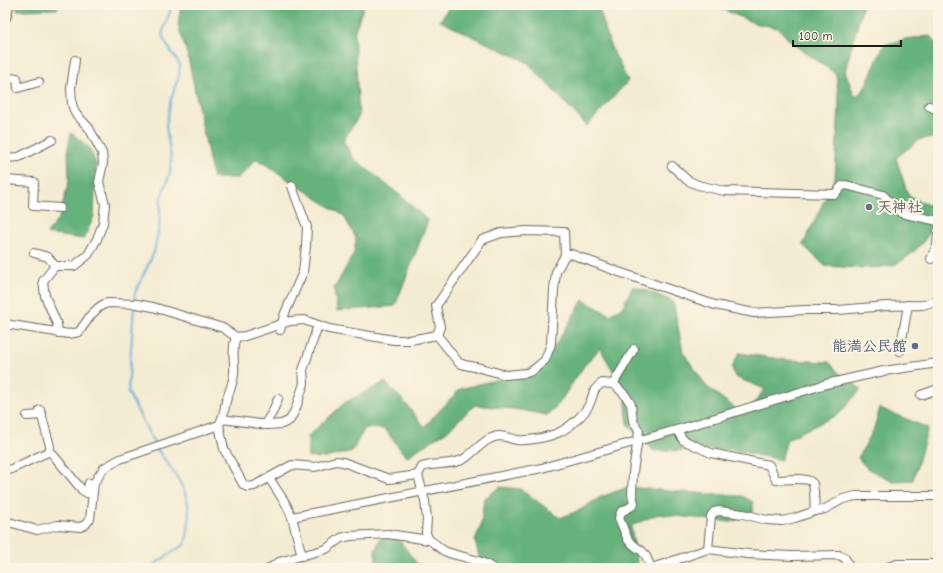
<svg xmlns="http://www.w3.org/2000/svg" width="943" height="573" viewBox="0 0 943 573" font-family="'Comic Neue','Klee One',sans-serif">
<rect width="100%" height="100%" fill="#fcf5e5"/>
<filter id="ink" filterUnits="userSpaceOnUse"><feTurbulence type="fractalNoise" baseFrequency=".025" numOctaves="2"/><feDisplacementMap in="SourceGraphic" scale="8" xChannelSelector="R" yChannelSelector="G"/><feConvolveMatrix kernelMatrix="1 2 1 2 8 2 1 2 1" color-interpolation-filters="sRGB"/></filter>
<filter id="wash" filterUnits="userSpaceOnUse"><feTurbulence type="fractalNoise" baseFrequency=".012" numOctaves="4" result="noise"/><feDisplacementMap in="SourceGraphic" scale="16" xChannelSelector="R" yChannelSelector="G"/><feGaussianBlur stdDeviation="0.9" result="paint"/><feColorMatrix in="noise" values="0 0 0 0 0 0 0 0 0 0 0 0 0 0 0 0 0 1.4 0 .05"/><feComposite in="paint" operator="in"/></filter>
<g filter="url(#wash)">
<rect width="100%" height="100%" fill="#f4ecd2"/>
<g fill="#66b27d" stroke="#41674c">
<path d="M17,5h42l-2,4 -40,1z"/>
<path d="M181,5h183l-10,28 5,83 -16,25 10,17 48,38 27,25 -33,85 -58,5 -3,-22 20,-36 2,-15 -12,-22 -87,-57 -19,19h-25l-25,-121 -10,-32z"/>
<path d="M450,5h148l12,40 18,36 -41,45 -60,-64 -87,-41z"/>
<path d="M713,5h150l-18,66 10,26 8,-6 21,-46 22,-6 24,-3 8,10v92l-18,1 -24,19 12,37 30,15c0,9 -5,15 -9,23 -6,12 -24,28 -36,32 -21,5 -47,2 -68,1l-22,-21 32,-67 4,-75 -3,-29 -43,-30 -15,-16 -24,-5z"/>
<path d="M71,133l18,14 7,17 -2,52 -10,23 -37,-5 12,-16 10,-37 -1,-33z"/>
<path d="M633,286l40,15 10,51 23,34 38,29 21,-26 -30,-12 -3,-10 7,-14 48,7 42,2 10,11 22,16 -22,25 -52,25 -6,21 -53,-11 -74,2 -26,-25 -3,-34 -25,-44 -16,18 -27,40 -10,9 -33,-6 -39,-4 -28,26 -41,26 -21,-28 -20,-1 -13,23 -27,7 -17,-1v-21l38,-34 39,-20 21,22 18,23 36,-38 55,-14 30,-13 38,-62 27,15 13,-9z"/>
<path d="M880,408l48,20 -15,52 -20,1 -25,-12 -10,-11 15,-27z"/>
<path d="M500,487l20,2 40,29 20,-8 21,-13 27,-10 52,5 62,4 11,6v10l-21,10 -74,-8 -27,12 7,42h-156l-7,-27 6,-16 3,-26z"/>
<path d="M394,533l26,35h-43l-2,-17 7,-17z"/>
</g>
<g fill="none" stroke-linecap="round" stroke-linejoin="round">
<g stroke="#63addb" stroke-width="2">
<path d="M134,302l1,-9 19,-41 5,-24 2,-31 9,-23 1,-16 -5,-32 5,-27 8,-24 1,-10 -15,-23 -3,-7 10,-30"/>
<path d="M134,307l-6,85 27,53"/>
<path d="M153,568l3,-5 29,-19c12,-43 -3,-61 -28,-95"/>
</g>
</g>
</g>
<g filter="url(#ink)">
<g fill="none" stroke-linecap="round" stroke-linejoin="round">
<defs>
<g id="street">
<path d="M5,79l12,-1 1,10 21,-6"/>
<path d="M929,106l9,4"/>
<path d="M5,158l14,-1 33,-17"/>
<path d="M672,166l15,14 11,5 26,6 111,3 7,-8 4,-1 37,10 18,18 37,8"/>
<path d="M5,180l29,2 -1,24 27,2"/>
<path d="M34,253l14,4 7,9h19l14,-11 9,-16 6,-16 2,-19 -6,-22 4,-19 -1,-10 -13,-25 -14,-15 -3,-9 -1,-16 4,-28"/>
<path d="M931,259l6,-14 1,-14"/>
<path d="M55,266l-12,15 2,15 12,28 1,9"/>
<path d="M5,324l64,10 10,-2 12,-17 7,-7 6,-4 5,-1 28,1 16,3 70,21 13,9 9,-1 45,-15 14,-1 25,9 65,11h16l27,-5"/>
<path d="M280,330l5,-17 18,-41 3,-26 1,-19 -12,-32 -3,-9"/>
<path d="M437,335l22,28 6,2 15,3 26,7 20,-2 6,-2 13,-11 6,-16 3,-54 2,-18 9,-17 6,-1 45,17 99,34 39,8 51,-3h33l49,-4 35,-1 16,-4"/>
<path d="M437,335l3,-8 -4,-21 46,-66 19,-7 25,-2 38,1 1,23"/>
<path d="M900,351l8,-46"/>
<path d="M613,384l21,-35"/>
<path d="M921,395l17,-6"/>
<path d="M27,416l15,-1"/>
<path d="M222,419l46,6 14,-1 8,-4 6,-12 8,-25 -1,-13 15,-45"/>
<path d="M219,425l5,24 19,35 4,3 7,-1 38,-21 23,2 21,-6 7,1 46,17 29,-4"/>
<path d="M264,425l8,-12 6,-14"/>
<path d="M677,430l6,10 28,13 58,12 7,15c8,0 34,-4 37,4 2,8 1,19 2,27"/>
<path d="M50,451l32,39 5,3 2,-10"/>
<path d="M5,472l45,-21v-5l-10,-36"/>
<path d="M269,478l17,26 6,13 10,39"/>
<path d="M292,517l250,-49 141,-40 143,-44 58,-13 54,-8"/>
<path d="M5,521l32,9 21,-5 22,2 5,-2 5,-6 4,-36 10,-15 16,-9 99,-34c5,-9 5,-14 7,-24 3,-9 7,-17 8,-27 1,-13 -3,-24 2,-37"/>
<path d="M708,549l3,-33 3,-4 5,-1 24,3 24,6 15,1 13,-3 20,-7 10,-2 18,-10 13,-3h82"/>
<path d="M270,568l9,-6 47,-13 15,-11 9,-2 38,-2 41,6"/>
<path d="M492,568c-13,-10 -30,-10 -45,-16 -7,-2 -11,-9 -18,-12l-3,-7 1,-14 -2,-18 -7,-26 4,-8c13,-5 29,-1 42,-8 11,-7 21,-22 35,-23 6,0 12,3 18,4 14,1 33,-3 45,-9 10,-6 23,-17 28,-28 4,-10 2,-13 12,-20l11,1 4,3 8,8 6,9 2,17 6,10 -6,41 -1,22 2,9 -2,3 -11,6 -2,6 9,22 8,7 6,4 4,5 5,12"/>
<path d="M652,568l56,-19 40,5 44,2 47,-1 6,3 5,10"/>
<path d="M885,568l12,-4h41"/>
</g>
<path id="secondary" d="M5,17l3,-12"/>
</defs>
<use href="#street" stroke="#68655c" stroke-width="10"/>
<use href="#secondary" stroke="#68655c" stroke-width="13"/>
<use href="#street" stroke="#fff" stroke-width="8"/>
<use href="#secondary" stroke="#f7e8c3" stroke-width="11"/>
</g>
</g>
<circle fill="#6b7280" stroke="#fcf5e5" stroke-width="1.5" cx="869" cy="207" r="4"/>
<circle fill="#5c6f8a" stroke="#fcf5e5" stroke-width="1.5" cx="915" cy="346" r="4"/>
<g text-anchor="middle" stroke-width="4" stroke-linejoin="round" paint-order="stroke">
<g font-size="15" font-weight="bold" fill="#5b616d" stroke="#fcf5e5" text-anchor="start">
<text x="877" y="212">天神社</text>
</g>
<g font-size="15" font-weight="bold" fill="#4e5e75" stroke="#fcf5e5" text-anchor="end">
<text x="907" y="351">能満公民館</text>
</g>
</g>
<rect width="943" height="573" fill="none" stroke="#fcf5e5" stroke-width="20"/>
<path d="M793 40v6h108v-6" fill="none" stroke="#1c1c1c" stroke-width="2"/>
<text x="799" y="40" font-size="12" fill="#1c1c1c" stroke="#fcf5e5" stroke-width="3" paint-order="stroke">100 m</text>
</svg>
